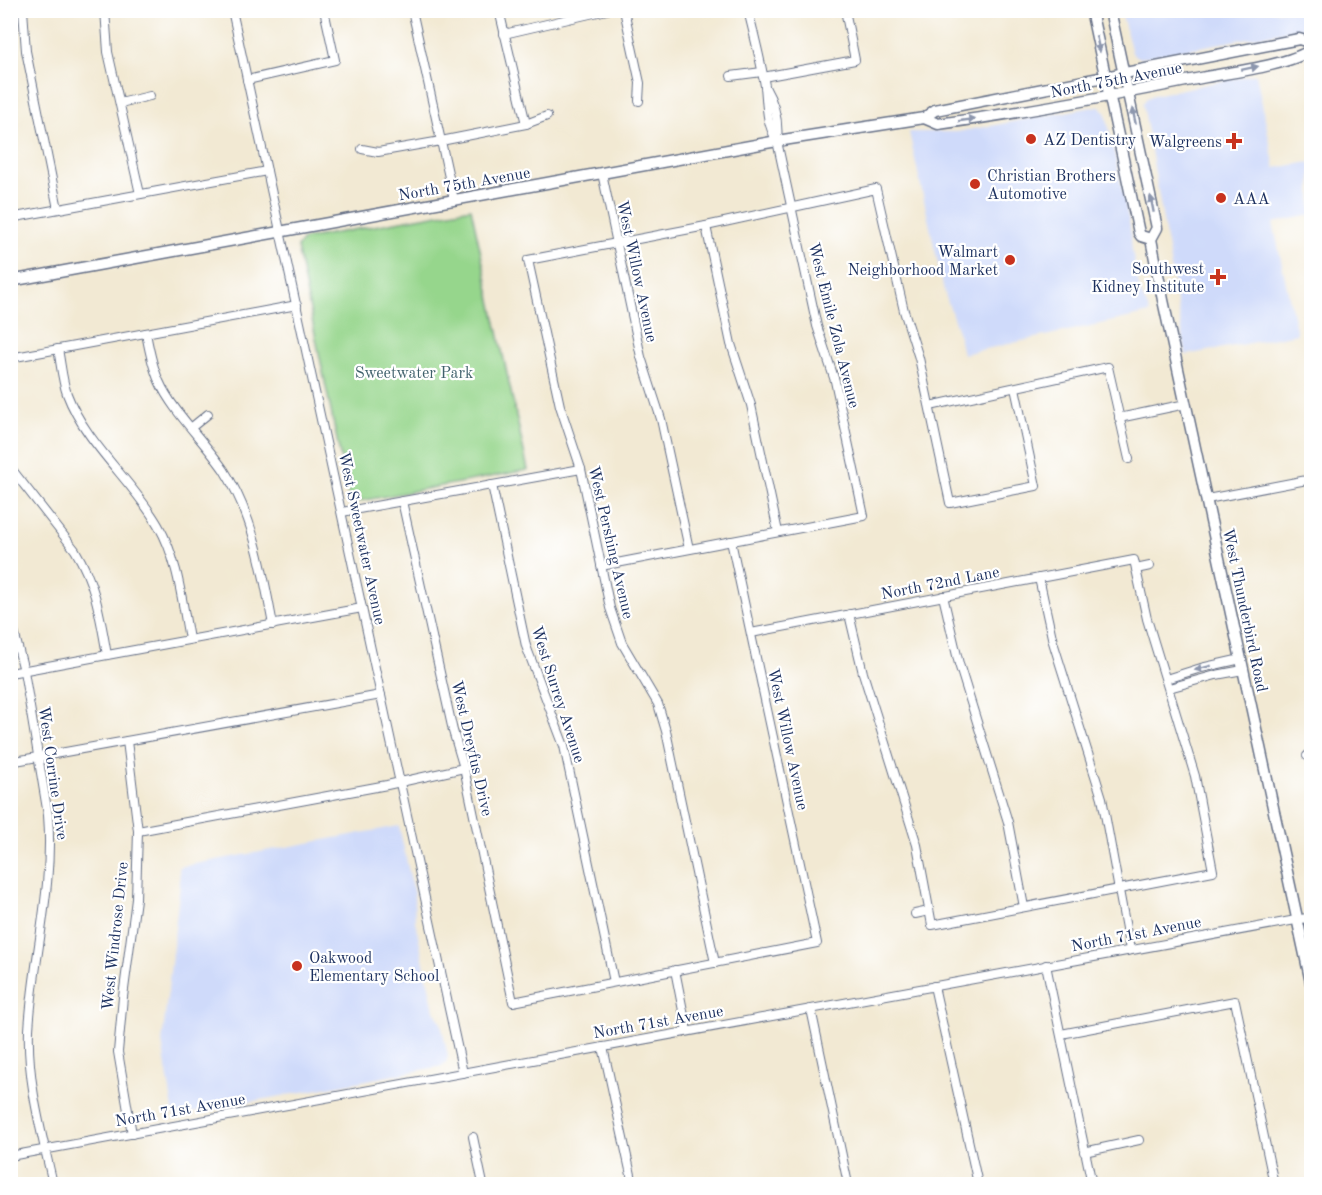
<svg xmlns="http://www.w3.org/2000/svg" width="1322" height="1195" viewBox="0 0 1322 1195" font-family="'Old Standard TT',serif">
<rect width="100%" height="100%" fill="#fff"/>
<filter id="ink" filterUnits="userSpaceOnUse"><feTurbulence type="fractalNoise" baseFrequency=".0167" numOctaves="2"/><feDisplacementMap in="SourceGraphic" scale="12" xChannelSelector="R" yChannelSelector="G"/><feConvolveMatrix kernelMatrix="1 2 1 2 8 2 1 2 1" color-interpolation-filters="sRGB"/></filter>
<filter id="wash" filterUnits="userSpaceOnUse"><feTurbulence type="fractalNoise" baseFrequency=".008" numOctaves="4" result="noise"/><feDisplacementMap in="SourceGraphic" scale="24" xChannelSelector="R" yChannelSelector="G"/><feGaussianBlur stdDeviation="1.35" result="paint"/><feColorMatrix in="noise" values="0 0 0 0 0 0 0 0 0 0 0 0 0 0 0 0 0 1.4 0 .05"/><feComposite in="paint" operator="in"/></filter>
<g filter="url(#wash)">
<rect width="100%" height="100%" fill="#f2e9d3"/>
<g fill="#cfdafa">
<path d="M1121,11h190v17l-12,1 -159,29 -8,-5z"/>
<path d="M1256,74l19,94 35,-6 1,9v44l-38,8 24,111 -111,21 -43,-252 4,-5 7,-3z"/>
<path d="M1093,107h7l6,7 24,112 2,25 8,40 10,22 -187,41 -5,-22 -14,-41 -35,-159h48z"/>
<path d="M399,826l15,69 1,26 19,89 7,13 7,33 -2,7 -3,3 -269,50 -12,-74 18,-157 -1,-18z"/>
</g>
<path fill="#96d68c" stroke="#588275" stroke-width="1.5" d="M471,208l57,262 -178,33 -53,-256 7,-8z"/>
</g>
<g filter="url(#ink)">
<g fill="none" stroke-linecap="round" stroke-linejoin="round">
<defs>
<g id="minor">
<path d="M23,10l3,41 32,158"/>
<path d="M105,10l3,42 32,142"/>
<path d="M232,10l231,1063"/>
<path d="M412,10l42,190"/>
<path d="M499,10l27,114"/>
<path d="M624,10l16,73 -1,18"/>
<path d="M748,10c6,25 13,51 17,76 2,20 1,37 12,55"/>
<path d="M504,34l103,-24"/>
<path d="M731,76l31,-4"/>
<path d="M763,77l92,-17 -10,-50"/>
<path d="M247,80l88,-20 -11,-50"/>
<path d="M120,103l30,-7"/>
<path d="M362,149l16,3 63,-11 85,-17 21,-8"/>
<path d="M602,173l39,184 20,62 28,130"/>
<path d="M10,218l257,-47"/>
<path d="M706,226l25,118 20,61 27,127"/>
<path d="M146,333c3,16 6,33 13,48 13,30 46,61 65,89 30,47 39,102 49,155"/>
<path d="M58,349c3,15 4,31 9,45 19,50 65,86 91,131 20,34 24,76 31,114"/>
<path d="M10,358l287,-53"/>
<path d="M930,406l178,-39 21,92"/>
<path d="M1119,418l67,-14"/>
<path d="M192,427l16,-13"/>
<path d="M10,467l65,83c21,35 25,66 32,105"/>
<path d="M492,485l34,161 38,100 50,236"/>
<path d="M1207,499l105,-20"/>
<path d="M402,501l51,230 11,37 49,234 304,-59 -86,-402"/>
<path d="M342,512l239,-43"/>
<path d="M601,566l263,-50 -29,-135 -18,-55 -40,-185c2,-19 -2,-37 -12,-54"/>
<path d="M1136,569l14,-3"/>
<path d="M1039,578l14,64 49,156 28,152"/>
<path d="M943,596l16,68 49,158 16,85"/>
<path d="M10,616l14,55 24,144c6,73 -15,143 -19,215 -2,52 13,104 24,154"/>
<path d="M751,633l383,-73 13,59 48,157 18,95 -281,54 -15,-80 -54,-172 -14,-59"/>
<path d="M10,673l352,-65"/>
<path d="M1166,679l35,-11 40,-9"/>
<path d="M1169,688l47,-13 27,-5"/>
<path d="M127,741l11,90 -2,68 -13,98 -5,55 14,82"/>
<path d="M1307,756l5,-4"/>
<path d="M10,762l371,-67"/>
<path d="M138,831l249,-46 77,-17"/>
<path d="M915,914l14,-3"/>
<path d="M715,963l-49,-232 -8,-27 -36,-61 -12,-35 -29,-139 -21,-63 -32,-146 178,-34 170,-37 28,122 15,47 31,145 86,-17 -21,-98"/>
<path d="M1046,965l46,219"/>
<path d="M675,970l12,61"/>
<path d="M934,986l44,198"/>
<path d="M811,1009l37,175"/>
<path d="M1061,1034l174,-33 39,183"/>
<path d="M603,1047l30,137"/>
<path d="M473,1137l10,47"/>
<path d="M1084,1152l55,-12"/>
<path d="M10,1156l1302,-239"/>
</g>
<g id="major">
<path d="M1091,10l48,223 2,3 10,3"/>
<path d="M1110,10l47,218 -6,11 12,61 149,687"/>
<path d="M924,118l14,6c90,-12 179,-29 268,-47 27,-5 84,-12 106,-28"/>
<path d="M10,281l767,-140 147,-23 11,-8 364,-71 13,4"/>
</g>
</defs>
<use href="#minor" stroke="#667087" stroke-width="10"/>
<use href="#major" stroke="#667087" stroke-width="13"/>
<use href="#minor" stroke="#fff" stroke-width="8"/>
<use href="#major" stroke="#fff" stroke-width="10"/>
</g>
<defs><path id="oneway-solid" d="M-6-.8H1V-3.2L6.5 0L1 3.2V.8H-6Z" transform="scale(1.5)"/></defs>
<g fill="#8d97ae">
<use href="#oneway-solid" transform="translate(1098 44) rotate(77)"/>
<use href="#oneway-solid" transform="translate(1250 68) rotate(-12)"/>
<use href="#oneway-solid" transform="translate(1134 116) rotate(-102)"/>
<use href="#oneway-solid" transform="translate(967 120) rotate(-8)"/>
<use href="#oneway-solid" transform="translate(1152 204) rotate(-101)"/>
<use href="#oneway-solid" transform="translate(1203 668) rotate(165)"/>
</g>
</g>
<g fill="#c8321e" stroke="#fff" stroke-width="2">
<circle cx="1031" cy="139" r="6"/>
<path d="M1231 132h6v6h6v6h-6v6h-6v-6h-6v-6h6z"/>
<circle cx="975" cy="184" r="6"/>
<circle cx="1221" cy="198" r="6"/>
<circle cx="1010" cy="260" r="6"/>
<path d="M1215 268h6v6h6v6h-6v6h-6v-6h-6v-6h6z"/>
<circle cx="297" cy="966" r="6"/>
</g>
<g text-anchor="middle" stroke-width="4.5" stroke-linejoin="round" paint-order="stroke">
<g font-size="16" fill="#1b2f5e" stroke="#fff">
<text transform="translate(1116 79) rotate(-11)" y="6">North 75th Avenue</text>
<text transform="translate(464 183) rotate(-10)" y="6">North 75th Avenue</text>
<text transform="translate(638 271) rotate(78)" y="6">West Willow Avenue</text>
<text transform="translate(835 325) rotate(76)" y="6">West Emile Zola Avenue</text>
<text transform="translate(363 538) rotate(78)" y="6">West Sweetwater Avenue</text>
<text transform="translate(612 542) rotate(77)" y="6">West Pershing Avenue</text>
<text transform="translate(940 582) rotate(-11)" y="6">North 72nd Lane</text>
<text transform="translate(1246 610) rotate(78)" y="6">West Thunderbird Road</text>
<text transform="translate(559 694) rotate(72)" y="6">West Surrey Avenue</text>
<text transform="translate(789 739) rotate(78)" y="6">West Willow Avenue</text>
<text transform="translate(473 748) rotate(77)" y="6">West Dreyfus Drive</text>
<text transform="translate(54 773) rotate(82)" y="6">West Corrine Drive</text>
<text transform="translate(1136 933) rotate(-11)" y="6">North 71st Avenue</text>
<text transform="translate(114 936) rotate(-84)" y="6">West Windrose Drive</text>
<text transform="translate(658 1021) rotate(-10)" y="6">North 71st Avenue</text>
<text transform="translate(180 1109) rotate(-10)" y="6">North 71st Avenue</text>
</g>
<g font-size="16" fill="#1b2f5e" stroke="#fff" text-anchor="start">
<text x="1043" y="145">AZ Dentistry</text>
<text x="1222" y="147" text-anchor="end">Walgreens</text>
<text x="987" y="181">Christian Brothers<tspan x="987" dy="18">Automotive</tspan></text>
<text x="1233" y="204">AAA</text>
<text x="998" y="257" text-anchor="end">Walmart<tspan x="998" dy="18">Neighborhood Market</tspan></text>
<text x="1204" y="274" text-anchor="end">Southwest<tspan x="1204" dy="18">Kidney Institute</tspan></text>
<text x="309" y="963">Oakwood<tspan x="309" dy="18">Elementary School</tspan></text>
</g>
<g font-size="16" fill="#40616c" stroke="#fff">
<text x="414" y="378">Sweetwater Park</text>
</g>
</g>
<rect width="1322" height="1195" fill="none" stroke="#fff" stroke-width="36"/>
</svg>
